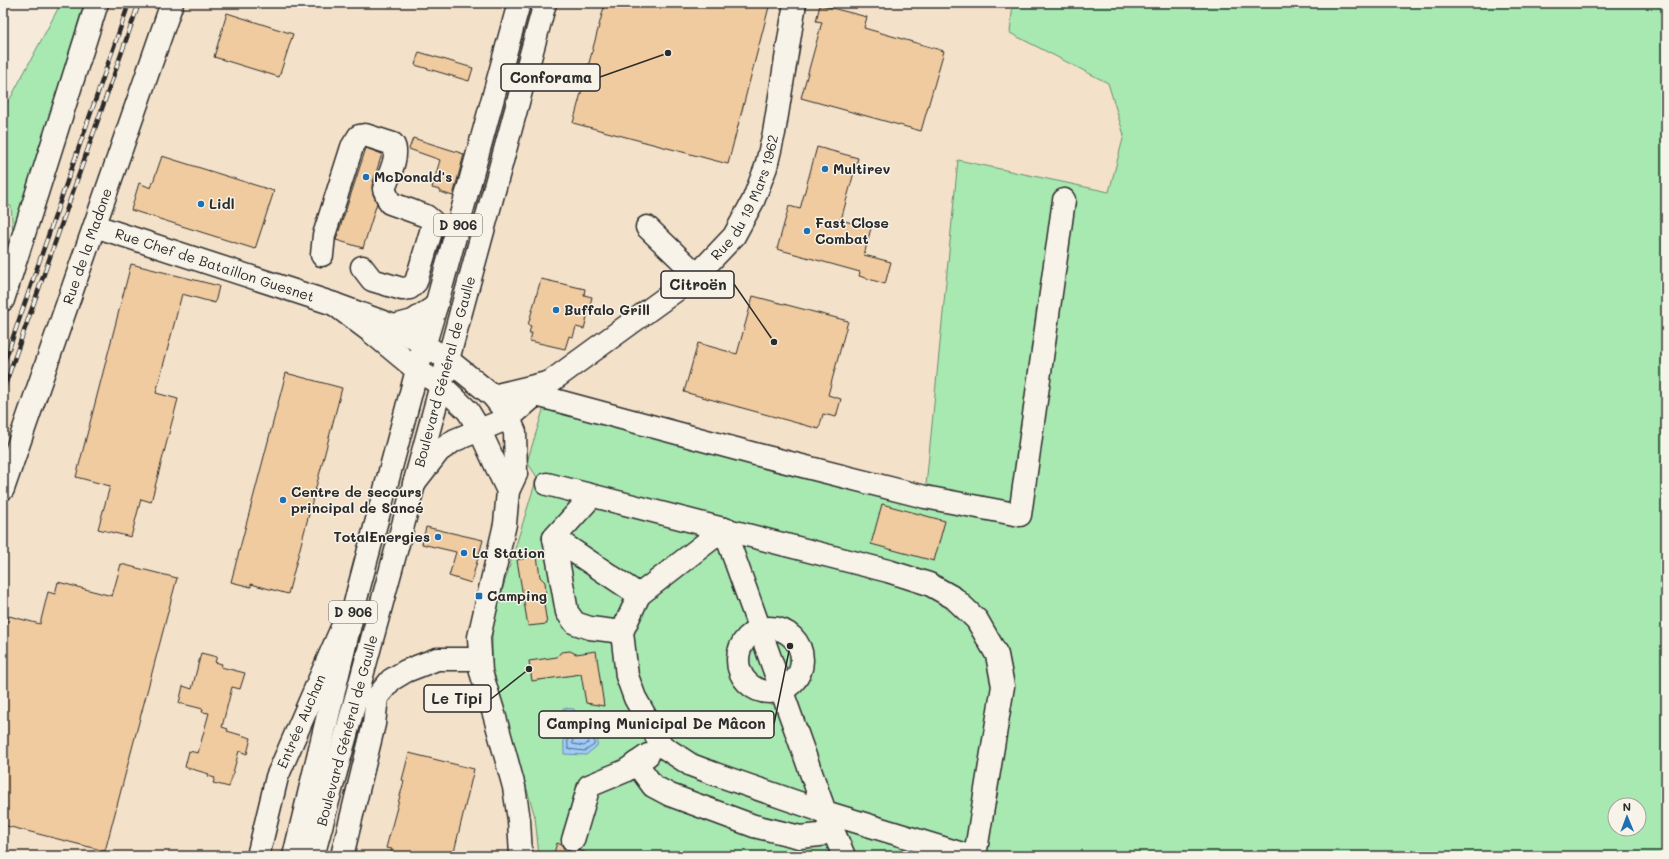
<svg xmlns="http://www.w3.org/2000/svg" width="1669" height="859" viewBox="0 0 1669 859" font-family="Mali,sans-serif">
<rect width="100%" height="100%" fill="#f6ebda"/>
<filter id="ink" filterUnits="userSpaceOnUse"><feTurbulence type="fractalNoise" baseFrequency=".025" numOctaves="2"/><feDisplacementMap in="SourceGraphic" scale="8" xChannelSelector="R" yChannelSelector="G"/><feConvolveMatrix kernelMatrix="1 2 1 2 8 2 1 2 1" color-interpolation-filters="sRGB"/></filter>
<g filter="url(#ink)">
<path fill="#f4e1c9" d="M108,3h905l-3,30 98,50 16,51 -14,58 -152,-32 -34,346 121,350h-1042v-530l53,-176z"/>
<g fill="#a8e9b2" stroke="#6a8a6e" fill-rule="evenodd">
<path d="M61,3h23l-71,234 -2,-31 -8,-1v-100l7,-6z"/>
<path d="M1013,3h653v853h-1127l-4,-39 -43,-148v-46l45,-146 -10,-15 17,-55 380,99 34,-346 151,32 15,-57 -16,-52 -98,-50zM1615,805h24v24h-24z"/>
</g>
<path fill="#9ecbf9" stroke="#708ba7" d="M563,708l11,1 2,8c19,2 25,10 21,29l-11,9 -22,-1z"/>
<g fill="none" stroke-linecap="round" stroke-linejoin="round">
<g stroke="#596b7d" stroke-width="1">
<path d="M569,715l5,5 14,4 7,10 -1,11 -9,6 -17,-2 -1,-32z"/>
<path d="M573,726l12,2 5,7 -2,8 -4,3 -11,-2z"/>
</g>
</g>
<g fill="#f0cba0" stroke="#2b2b2b">
<path d="M605,3h165l-42,161 -155,-41z"/>
<path d="M820,5l47,12 -3,11 80,23 -23,80 -120,-33 21,-76 -6,-1z"/>
<path d="M227,13l66,21 -14,43 -65,-20z"/>
<path d="M419,52l54,16 -4,13 -54,-16z"/>
<path d="M413,138l51,16 -11,42 -13,-4v-2l-8,-2 8,-28 -31,-11z"/>
<path d="M817,147l41,11 -17,62 30,8 -7,27 27,7 -6,22 -26,-8 1,-4 -83,-23 12,-43 11,3z"/>
<path d="M366,148l16,6 -10,31 1,9 4,9 -14,45 -27,-8z"/>
<path d="M162,156l112,35 -19,58 -124,-39 8,-27 12,5z"/>
<path d="M131,264l88,22 -4,17 -33,-9 -26,99 22,6 -27,103 -10,-3 -10,38 -33,-8 12,-43 -34,-9z"/>
<path d="M541,279l44,10 -1,6 8,2 -8,32 -8,-2 -3,10 -4,-1 -4,13 -35,-8 2,-8h-3l2,-7 -3,-1z"/>
<path d="M753,296l95,25 -20,74 13,4 -5,18 -13,-3 -4,15 -135,-37 14,-49 39,11z"/>
<path d="M286,373l56,15 -54,206 -37,-10v3l-20,-5z"/>
<path d="M882,504l63,17 -11,40 -63,-17z"/>
<path d="M426,527l57,13 -12,43 -22,-7 7,-24 -34,-8z"/>
<path d="M537,556l3,21 5,5 1,9 -3,6 4,27 -19,2 -11,-66z"/>
<path d="M121,564l56,14 -72,273 -102,-26v-185l6,-24 31,8 8,-32 7,2 3,-12 54,14z"/>
<path d="M570,651l6,3 20,-3 8,55 -18,-3 -5,-29 -49,7 -3,-20 28,-4 4,-5z"/>
<path d="M201,653l16,4 -2,5 7,2 -1,3 24,6 -5,16 -8,-2 -10,40 6,2 -1,2 24,7 -4,16 -8,-3 -10,36 -16,-4 2,-5 -7,-2 1,-2 -24,-7 4,-16 9,2 11,-40 -7,-1 1,-3 -24,-6 4,-17 9,3z"/>
<path d="M409,753l65,16 -21,87h-63l2,-7 -6,-1 18,-67 -2,-1z"/>
<path d="M557,843l5,2 2,4 5,3h7l3,-2 10,4v2h-36z"/>
</g>
<g fill="none" stroke-linecap="round" stroke-linejoin="round">
<defs>
<g id="minor">
<path id="s1" d="M95,226l239,78"/>
<path d="M647,227l50,48"/>
<path d="M322,255l2,-20 28,-88 7,-11 6,-1 28,9c7,10 -5,34 -9,45l6,14 36,13 6,5v7l-16,54 -6,6 -8,1 -30,-9 -10,-13"/>
<path d="M3,300l94,-297"/>
<path d="M436,306l-23,15 -19,5 -60,-22 36,27 47,39 24,15 27,26 11,18 19,41 10,21"/>
<path d="M394,326l53,33 46,37 14,18 8,18 1,42 -8,17 -3,33 -26,113 2,35 13,42 20,73 5,33 2,36"/>
<path d="M536,395l219,59 170,43 95,18 44,-315"/>
<path d="M493,396l54,-13"/>
<path id="s2" d="M414,483l25,-32 16,-11 54,-22 41,-36 147,-107 37,-39 19,-35 13,-34 8,-34 21,-130"/>
<path d="M547,484l341,87 41,13 25,14 23,22 20,35 6,31 -28,170"/>
<path id="s3" d="M3,489l169,-486"/>
<path d="M592,496l-38,42 85,57 -17,37 5,44 8,22 27,48 29,19 24,9 110,38 19,44"/>
<path d="M554,538l13,74 8,11 15,5 32,4"/>
<path d="M639,595l85,-66 101,283 144,44"/>
<circle cx="770" cy="660" r="32"/>
<path d="M636,763l17,23 17,9 84,31 46,11 20,-2 12,-7"/>
<path d="M573,840l16,-54 36,-15 23,-16"/>
<path id="s4" d="M258,856l19,-79 67,-154"/>
<path d="M342,856l32,-132 3,-27 14,-17 15,-9 31,-12h43"/>
</g>
<g id="major">
<path d="M294,856l64,-265 59,-221 19,-64 83,-303"/>
<path id="s5" d="M313,856l232,-853"/>
</g>
</defs>
<use href="#minor" stroke="#2b2b2b" stroke-width="25"/>
<use href="#major" stroke="#2b2b2b" stroke-width="25"/>
<use href="#minor" stroke="#f7f3e8" stroke-width="22"/>
<use href="#major" stroke="#f7f3e8" stroke-width="22"/>
<defs>
<g id="rail">
<path d="M3,366l126,-363"/>
<path d="M3,391l136,-388"/>
</g>
</defs>
<use href="#rail" stroke="#2b2b2b" stroke-width="4.5"/>
<use href="#rail" stroke="#f7f3e8" stroke-width="3" stroke-dasharray="9" stroke-linecap="butt"/>
</g>
</g>
<g fill="#1f6fb2" stroke="#f7f3e8" stroke-width="1.5">
<circle cx="825" cy="169" r="4"/>
<circle cx="366" cy="177" r="4"/>
<circle cx="201" cy="204" r="4"/>
<circle cx="807" cy="231" r="4"/>
<circle cx="556" cy="310" r="4"/>
<circle cx="283" cy="500" r="4"/>
<circle cx="438" cy="537" r="4"/>
<circle cx="464" cy="553" r="4"/>
<rect x="475" y="592" width="8" height="8" rx="2"/>
</g>
<g text-anchor="middle" stroke-width="3" stroke-linejoin="round" paint-order="stroke">
<g fill="#f7f3e8" stroke="#686764" stroke-width="1">
<rect x="434" y="214" width="48" height="22" rx="3"/>
<rect x="329" y="601" width="48" height="22" rx="3"/>
</g>
<g font-size="13" font-weight="bold" fill="#2b2b2b">
<text x="458" y="230">D 906</text>
<text x="353" y="617">D 906</text>
</g>
<g font-size="14" font-weight="bold" fill="#2b2b2b" stroke="#f7f3e8" text-anchor="start">
<text x="833" y="174">Multirev</text>
<text x="374" y="182">McDonald's</text>
<text x="209" y="209">Lidl</text>
<text x="815" y="228">Fast Close<tspan x="815" dy="16">Combat</tspan></text>
<text x="564" y="315">Buffalo Grill</text>
<text x="291" y="497">Centre de secours<tspan x="291" dy="16">principal de Sancé</tspan></text>
<text x="430" y="542" text-anchor="end">TotalEnergies</text>
<text x="472" y="558">La Station</text>
<text x="487" y="601">Camping</text>
</g>
<g font-size="14" fill="#2b2b2b" stroke="#f7f3e8">
<text dy="5" stroke="none"><textPath href="#s2" startOffset="448">Rue du 19 Mars 1962</textPath></text>
<text dy="5" stroke="none"><textPath href="#s3" startOffset="257">Rue de la Madone</textPath></text>
<text dy="5" stroke="none"><textPath href="#s1" startOffset="126">Rue Chef de Bataillon Guesnet</textPath></text>
<text dy="5" stroke="none"><textPath href="#s5" startOffset="502">Boulevard Général de Gaulle</textPath></text>
<text dy="5" stroke="none"><textPath href="#s4" startOffset="142">Entrée Auchan</textPath></text>
<text dy="5" stroke="none"><textPath href="#s5" startOffset="130">Boulevard Général de Gaulle</textPath></text>
</g>
</g>
<path fill="none" stroke="#2b2b2b" stroke-width="1.5" d="M668 53L600 77M774 342L734 284M529 669L491 699M790 646L774 724"/>
<g fill="#2b2b2b" stroke="#f7f3e8" stroke-width="1.5">
<circle cx="668" cy="53" r="4"/>
<circle cx="774" cy="342" r="4"/>
<circle cx="529" cy="669" r="4"/>
<circle cx="790" cy="646" r="4"/>
</g>
<g fill="#f7f3e8" stroke="#2b2b2b" stroke-width="1.5">
<rect x="501" y="64" width="99" height="27" rx="4"/>
<rect x="661" y="271" width="73" height="27" rx="4"/>
<rect x="424" y="685" width="67" height="27" rx="4"/>
<rect x="539" y="711" width="235" height="27" rx="4"/>
</g>
<g font-size="15" text-anchor="middle" font-weight="bold" fill="#2b2b2b">
<text x="551" y="83">Conforama</text>
<text x="698" y="290">Citroën</text>
<text x="457" y="704">Le Tipi</text>
<text x="656" y="729">Camping Municipal De Mâcon</text>
</g>
<rect width="1669" height="859" fill="none" stroke="#f7f3e8" stroke-width="16"/>
<rect x="8" y="8" width="1653" height="843" fill="none" stroke="#2b2b2b" stroke-width="1.5" filter="url(#ink)"/>
<g transform="translate(1627 817) rotate(359)"><circle r="19" fill="#f7f3e8" stroke="#a5a39c"/>
<path d="M0-3L7 15L0 10L-7 15Z" fill="#1f6fb2"/>
<text y="-6" font-size="11" font-weight="bold" text-anchor="middle" fill="#2b2b2b">N</text>
</g>
</svg>
